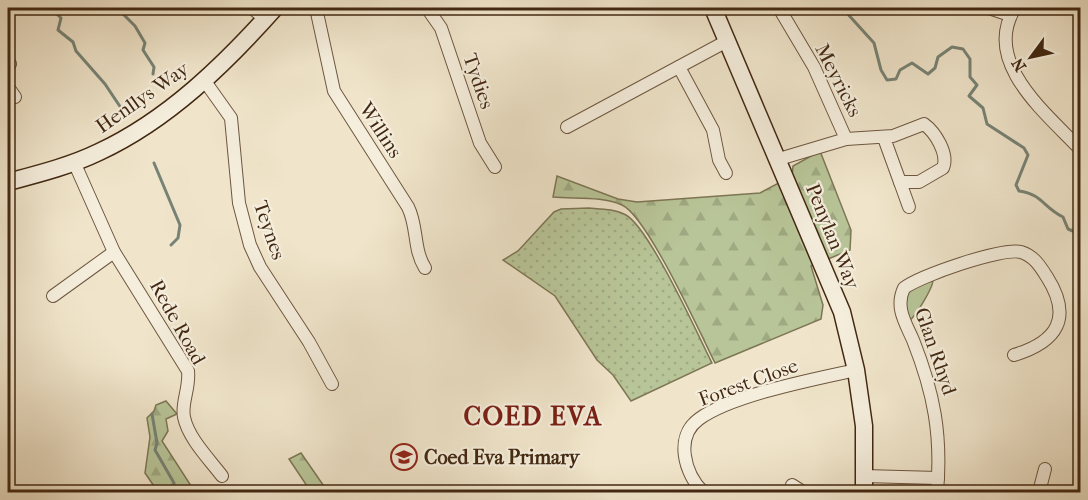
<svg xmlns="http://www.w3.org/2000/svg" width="1088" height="500" viewBox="0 0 1088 500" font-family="'IM FELL French Canon',serif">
<defs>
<pattern id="forest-firs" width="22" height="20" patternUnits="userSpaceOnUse" patternTransform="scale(1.5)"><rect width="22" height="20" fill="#b8c598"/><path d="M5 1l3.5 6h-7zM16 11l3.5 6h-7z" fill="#9fa982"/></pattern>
<pattern id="park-dots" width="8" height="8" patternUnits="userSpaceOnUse" patternTransform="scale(1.5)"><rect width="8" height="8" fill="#b8c598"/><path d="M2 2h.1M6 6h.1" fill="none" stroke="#9fa982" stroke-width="1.8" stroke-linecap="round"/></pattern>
</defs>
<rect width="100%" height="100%" fill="#f0e5cb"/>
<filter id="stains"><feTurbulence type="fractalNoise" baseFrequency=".00333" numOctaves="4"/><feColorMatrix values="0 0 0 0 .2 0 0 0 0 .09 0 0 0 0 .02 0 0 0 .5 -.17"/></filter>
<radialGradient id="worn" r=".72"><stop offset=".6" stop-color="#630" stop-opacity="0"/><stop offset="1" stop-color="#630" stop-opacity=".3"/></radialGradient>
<path fill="#b8c598" stroke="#7d7655" stroke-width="1.5" d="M928,281h5c-1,8 -17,35 -24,40l-6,-22 2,-6z"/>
<g fill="url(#forest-firs)" stroke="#7d7655" stroke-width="1.5">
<path d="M820,151l31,79 -1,20 -39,16 12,39 -2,14 -106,44c-15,-30 -68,-147 -93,-158 -19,-9 -47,-6 -69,-8l4,-21 61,23 19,3 123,-9 32,-17 1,-10z"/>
<path d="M166,401l11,13 -11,5 2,12 -6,10 33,51h-37l-13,-19 5,-36 -3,-19 7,-7 2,-6z"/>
<path d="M301,453l27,39h-17l-22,-33z"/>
</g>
<path fill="url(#park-dots)" stroke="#7d7655" stroke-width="1.5" d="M589,208c12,1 26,1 37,7 24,14 71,118 86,148l-81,38 -18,-26 -16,-15 -42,-64 -52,-36 15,-9 36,-39 7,-3z"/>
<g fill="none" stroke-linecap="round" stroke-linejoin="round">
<g stroke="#778376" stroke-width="3">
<path d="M51,8l10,10 -3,12 15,12 3,9 29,33 16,24"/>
<path d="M117,8l18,18 10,17 -2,7 11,17 -1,7"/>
<path d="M827,8l18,3 29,32 7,27 6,10 9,-1 4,-9 12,-7 16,11 7,-6 3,-11 14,-10 11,2 7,10v18l7,8 -8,11 14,12 4,16 37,24 4,7 -12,30 3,6c23,3 24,16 44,26l5,12 12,5"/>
<path d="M154,163l26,62 -2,13 -7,7"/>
<path d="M152,414l5,29 -2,7 19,33v9"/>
</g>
<defs>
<g id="street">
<path d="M252,8l13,11"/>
<path d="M316,8l18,83 74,116c10,20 5,42 17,61"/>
<path d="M427,8l14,20 39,115 15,24"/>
<path d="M779,8l35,59 32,72"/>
<path d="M917,8h19"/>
<path d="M989,8l21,7"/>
<path d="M1015,8c-34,54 32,106 65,141"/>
<path d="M8,65l2,-1"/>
<path d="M679,67l34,63 6,30 7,13"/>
<path d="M204,80l27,38 8,85 11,42 10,22 49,75 23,42"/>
<path d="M8,87l7,10"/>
<path d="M567,127l160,-86"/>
<path d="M779,159l67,-20 47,-3 31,-12c11,8 25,30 19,44l-24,14h-19l-16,-44"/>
<path d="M74,162l40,90 74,119c2,17 -7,32 -4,46 4,21 26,43 38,59"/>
<path d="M900,182l9,25"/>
<path d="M53,296l61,-44"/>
<path d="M864,476l74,2"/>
<path d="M792,485l11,7"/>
<path d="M703,492c-18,-18 -29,-55 -4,-73 33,-24 116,-40 157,-49"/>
<path d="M937,492c5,-57 -3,-99 -24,-152 -8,-18 -18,-33 -9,-52 16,-12 98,-41 117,-36 13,4 19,14 26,25 26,41 10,65 -33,78"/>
<path d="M1039,492l6,-23"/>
</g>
<g id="secondary">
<path d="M713,8l129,304 14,58 8,56v66"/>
<path d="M8,182c30,-8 62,-16 91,-30 69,-32 126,-88 176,-144"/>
</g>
</defs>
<use href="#street" stroke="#6e5740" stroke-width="14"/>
<use href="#secondary" stroke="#422812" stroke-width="19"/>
<use href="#street" stroke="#f5eedd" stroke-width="12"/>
<use href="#secondary" stroke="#f5eedd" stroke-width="16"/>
</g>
<defs>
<symbol id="school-ring" viewBox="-11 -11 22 22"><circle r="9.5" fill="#f5eedd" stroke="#8f2418" stroke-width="1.5"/><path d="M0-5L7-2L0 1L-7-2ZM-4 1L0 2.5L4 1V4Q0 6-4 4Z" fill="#8f2418"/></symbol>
</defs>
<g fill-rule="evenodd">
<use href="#school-ring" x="389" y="442" width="30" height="30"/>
</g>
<g text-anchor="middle" stroke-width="4.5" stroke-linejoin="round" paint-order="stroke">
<g font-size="20" fill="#422812" stroke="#f5eedd">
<text transform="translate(839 80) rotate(63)" y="7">Meyricks</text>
<text transform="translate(479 81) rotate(71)" y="7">Tydies</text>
<text transform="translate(142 97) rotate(-35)" y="7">Henllys Way</text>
<text transform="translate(381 130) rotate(57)" y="7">Willins</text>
<text transform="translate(270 230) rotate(71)" y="7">Teynes</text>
<text transform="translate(833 236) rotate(68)" y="7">Penylan Way</text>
<text transform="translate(178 322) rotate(61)" y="7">Rede Road</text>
<text transform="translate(936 351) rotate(71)" y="7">Glan Rhyd</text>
<text transform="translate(748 382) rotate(-20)" y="7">Forest Close</text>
</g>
<g font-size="20" font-weight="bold" fill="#422812" stroke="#f5eedd" text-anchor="start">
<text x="424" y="464">Coed Eva Primary</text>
</g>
<g font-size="26" font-weight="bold" letter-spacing="1.5" fill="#7a1f14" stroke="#f5eedd">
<text x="533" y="425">COED EVA</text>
</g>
</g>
<rect width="1088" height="500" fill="none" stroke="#f0e5cb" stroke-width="30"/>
<rect x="9" y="9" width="1070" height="482" fill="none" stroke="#422812" stroke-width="3"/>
<rect x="15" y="15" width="1058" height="470" fill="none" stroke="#422812" stroke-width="1.5"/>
<g transform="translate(1031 57) rotate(237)" stroke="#f5eedd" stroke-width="4.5" paint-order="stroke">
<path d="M0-4.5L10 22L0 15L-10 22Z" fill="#422812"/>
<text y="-9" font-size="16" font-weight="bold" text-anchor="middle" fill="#422812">N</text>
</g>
<rect width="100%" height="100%" filter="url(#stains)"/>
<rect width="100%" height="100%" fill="url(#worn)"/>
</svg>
